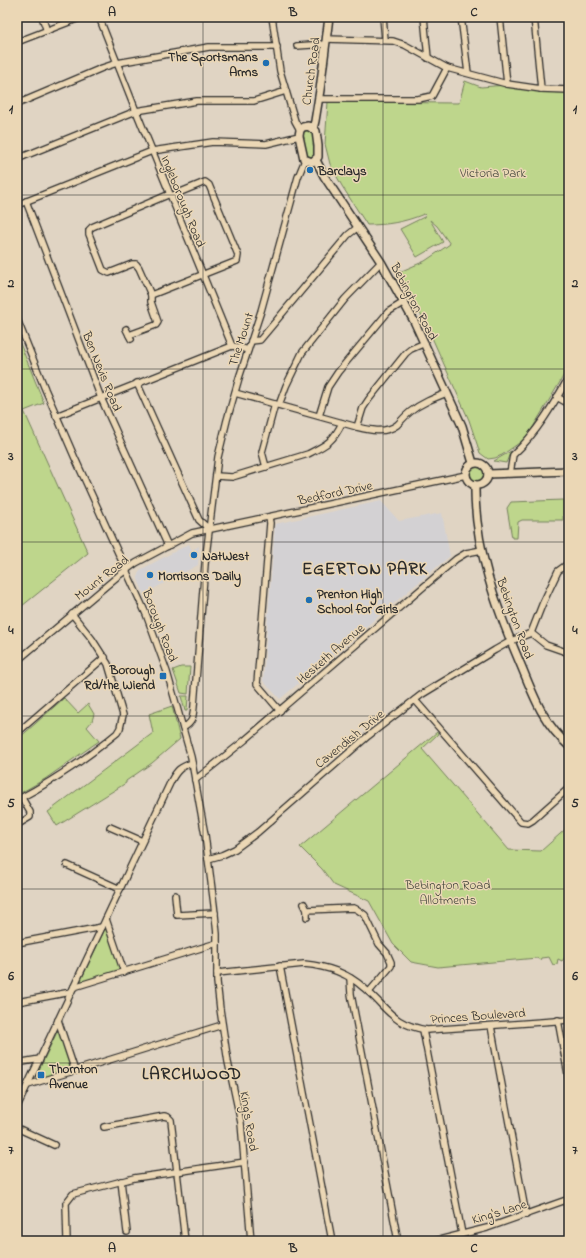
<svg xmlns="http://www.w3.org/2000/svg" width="586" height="1258" viewBox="0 0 586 1258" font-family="'Indie Flower',sans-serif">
<rect width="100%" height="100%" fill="#e0d4c3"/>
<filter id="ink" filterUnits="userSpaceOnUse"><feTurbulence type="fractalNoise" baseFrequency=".025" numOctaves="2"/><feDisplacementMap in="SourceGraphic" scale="8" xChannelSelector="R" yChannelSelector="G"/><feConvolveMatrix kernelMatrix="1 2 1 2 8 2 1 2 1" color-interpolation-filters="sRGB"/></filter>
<g filter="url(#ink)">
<g fill="#d3d1d3">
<path d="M381,501l18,20 43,-8 8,43 -170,143 -17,-18 12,-157z"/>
<path d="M189,544l3,6 7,-4 -1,19 -54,29 -6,-15v-5l2,-4z"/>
</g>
<g fill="#bed68c" stroke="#74805c">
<path d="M465,81l16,6 25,-2 63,7v273l-9,17 -30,50 -8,9 -20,14 -7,3 -7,1 -8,-6 -11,-33 -44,-98 -28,-49 28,-12 25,-17 -13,-18 -7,-6 13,22 -26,15 -17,-28 26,-13 -2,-2c-19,8 -37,11 -57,11l-25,-39 -12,-22 -5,-20 3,-42 131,1z"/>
<path d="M307,130c10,2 8,16 9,25l-3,4 -7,-1 -4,-22 2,-4z"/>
<path d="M17,336l27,67 -20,8 64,142 -71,57z"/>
<path d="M511,451l-5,12 -12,-2z"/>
<circle cx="477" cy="474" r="8"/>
<path d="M563,500v20h-41l-4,2 -1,16h-5l-5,-30 4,-6z"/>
<path d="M181,667h9l-2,27 -7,-1 -8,-23z"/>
<path d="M181,696h7l-1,15h-2z"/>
<path d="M64,698l14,15 10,-9 6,10 -2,7 -5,6 12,14 -54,38 -28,16v-55z"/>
<path d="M172,706l8,33 -28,24 -26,18v2l-69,43 -9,-14 105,-79 -4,-19z"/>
<path d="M437,732l1,2 -16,15 87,101 32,1 28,-25v131l-3,-1 -4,5 -4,-2 -1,5 -4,1 -4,-8 -8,1 -1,2 -3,-2 -99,9 -27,-5 -18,-18 -24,-43 -35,-16 -12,-16 -22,-22z"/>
<path d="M105,929h2l14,42 -39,11 -1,-2z"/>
<path d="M58,1030h1l13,40 -35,9 -1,-3z"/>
</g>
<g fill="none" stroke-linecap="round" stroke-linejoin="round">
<defs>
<g id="minor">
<path d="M42,17l5,14"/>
<path d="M99,17l37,94 96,235"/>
<path d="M272,17l8,54 15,50 5,9"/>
<path d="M383,17l2,23"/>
<path d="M424,17l4,41"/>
<path d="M461,17l7,56"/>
<path d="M500,17l7,67"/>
<path d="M534,17l7,72"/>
<path d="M326,39l67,2 12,4 42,23 60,16 34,5 28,1"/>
<path d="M17,42l65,-25"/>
<path d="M297,46l29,-2"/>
<path d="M319,99h99l14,-3 15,-28"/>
<path d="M17,104l85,-36 15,-5 92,-16h68"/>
<path d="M17,159l119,-48 61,-10h57l32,-10"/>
<path d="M26,201l75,197 67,148"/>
<path d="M17,205l135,-54 61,-9 53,2 33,-8"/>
<path d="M151,295l86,-34 1,-6 -29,-70 -4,-3 -34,14"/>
<path d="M17,319l28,70 29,67 72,158 21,58 24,85 14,78 9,70 3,29v48l3,27 8,53 13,61 10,118"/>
<path d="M126,329l5,10"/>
<path d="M129,335l27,-10 2,-3 -7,-20v-7l-12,-27 -3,-4h-4l-23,9 -6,-3 -14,-36v-4l3,-3 78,-33"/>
<path d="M251,341l9,-1 88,-105 10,-8"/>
<path d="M137,383l62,137 10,9"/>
<path d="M235,393l122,34c12,3 28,7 40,-2 4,-4 8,-9 13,-13 11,-9 24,-14 37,-19"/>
<path d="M557,397l12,7"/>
<path d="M279,405l7,-19 16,-33 43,-54 36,-37"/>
<path d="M56,416l176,-70 6,1 10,3"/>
<path d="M319,416l9,-29 10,-15 50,-60 16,-10"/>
<path d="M357,427l6,-19 6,-9 37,-46 5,-4 14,-6"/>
<path d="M266,467l-4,-15 13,-48"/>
<path d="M510,473l3,-18c24,-22 40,-50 56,-78"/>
<path d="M216,476l16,1 76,-23c18,-9 25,-12 34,-31"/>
<path d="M269,518l1,5 -13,161 23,27"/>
<path d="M531,633l15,12 23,8"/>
<path d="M17,661l101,-85 18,-13 56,-30 274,-58"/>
<path d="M415,700l106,122 7,1 5,-3 36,-32"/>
<path d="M183,728c10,-6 10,-10 11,-22l11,-142 13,-107 9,-37 12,-42 22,-67 37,-134 7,-17"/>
<path d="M17,733l88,-76"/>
<path d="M195,780l50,-40 211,-181 10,-6 16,-3"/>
<path d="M17,800c36,-19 69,-41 100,-67l3,-5 3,-13 -15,-51 -16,-25 -20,-25"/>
<path d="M20,823l10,-6v-5l-8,-14"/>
<path d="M110,827l32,14"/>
<path d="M208,859l14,-4 13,-6 23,-17 110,-96 53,-41 74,-45 16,-9 20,-8 11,-28 16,-34 11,-8"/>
<path d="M67,865l53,24"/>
<path d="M175,895l2,20 38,-2"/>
<path d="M304,904l3,6v7"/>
<path d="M307,910l47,-2 4,2 7,5 14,29 8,9 4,9v4l-5,6 -17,20"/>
<path d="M106,919l18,53"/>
<path d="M17,943l85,-16"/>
<path d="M280,966l52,275"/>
<path d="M217,973l87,-9c22,2 44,9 60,24 25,21 27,36 63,42l142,-10"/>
<path d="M350,978l1,16 47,247"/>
<path d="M74,987l143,-44"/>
<path d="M17,1002l54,-10"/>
<path d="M58,1020l17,51"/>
<path d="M558,1020l11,60"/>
<path d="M491,1026l35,189"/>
<path d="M423,1030l39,204"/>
<path d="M17,1063l23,-4"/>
<path d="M28,1085l194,-60"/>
<path d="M17,1107l154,-326c6,-11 9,-14 21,-18"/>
<path d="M104,1127l60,-11 4,1 3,3 14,121"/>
<path d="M17,1128l37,17"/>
<path d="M121,1181l6,51"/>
<path d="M67,1241l-1,-38 7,-9 61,-16 111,-16"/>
<path d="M435,1241l52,-13 82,-29"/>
</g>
<g id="major">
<path d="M308,126l8,5 2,15v11l-6,5 -8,-3 -5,-23 1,-6 3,-3z"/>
<path d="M313,129l2,-8 5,-31 9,-73"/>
<path d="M316,160l8,16 57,86 33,59 48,105 11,37"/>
<circle cx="477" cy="474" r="11"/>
<path d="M488,474l81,-3"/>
<path d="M475,485c-1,62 21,122 45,178 14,33 22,59 49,83"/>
</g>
</defs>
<use href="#minor" stroke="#2b2b2b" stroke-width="8"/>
<use href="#major" stroke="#2b2b2b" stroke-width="10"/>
<use href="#minor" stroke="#ebd7b5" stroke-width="5.5"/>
<use href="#major" stroke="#ebd7b5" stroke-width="7"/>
</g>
</g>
<path fill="none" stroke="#2b2b2b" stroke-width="1" stroke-opacity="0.55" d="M203,17v1224M383,17v1224M17,195h552M17,369h552M17,542h552M17,716h552M17,889h552M17,1063h552"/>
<g fill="#1f6fb2" stroke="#ebd7b5" stroke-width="1.5">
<circle cx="266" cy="63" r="4"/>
<circle cx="310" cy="170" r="4"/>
<circle cx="194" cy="555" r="4"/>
<circle cx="150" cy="575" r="4"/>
<circle cx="309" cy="600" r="4"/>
<rect x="159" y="672" width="8" height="8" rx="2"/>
<rect x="37" y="1071" width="8" height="8" rx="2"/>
</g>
<g text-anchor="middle" stroke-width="3" stroke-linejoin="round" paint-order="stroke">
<g font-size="13" font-weight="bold" fill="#2b2b2b" stroke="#ebd7b5" text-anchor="start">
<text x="258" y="61" text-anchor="end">The Sportsmans<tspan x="258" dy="15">Arms</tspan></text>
<text x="318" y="175">Barclays</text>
<text x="202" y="560">NatWest</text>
<text x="158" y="580">Morrisons Daily</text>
<text x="317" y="598">Prenton High<tspan x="317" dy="15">School for Girls</tspan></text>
<text x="155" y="674" text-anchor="end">Borough<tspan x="155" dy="15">Rd/the Wiend</tspan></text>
<text x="49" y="1073">Thornton<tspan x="49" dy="15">Avenue</tspan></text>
</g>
<g font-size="13" fill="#2b2b2b" stroke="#ebd7b5">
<text transform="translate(310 71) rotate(-82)" y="5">Church Road</text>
<text transform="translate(184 201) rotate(68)" y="5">Ingleborough Road</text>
<text transform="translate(415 301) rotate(62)" y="5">Bebington Road</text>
<text transform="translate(240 339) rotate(-72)" y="5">The Mount</text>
<text transform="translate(103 371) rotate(68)" y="5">Ben Nevis Road</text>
<text transform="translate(335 492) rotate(-12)" y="5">Bedford Drive</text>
<text transform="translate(101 577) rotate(-38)" y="5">Mount Road</text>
<text transform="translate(516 618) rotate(70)" y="5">Bebington Road</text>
<text transform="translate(161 625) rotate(69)" y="5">Borough Road</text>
<text transform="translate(330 653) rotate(-41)" y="5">Hesketh Avenue</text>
<text transform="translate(349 738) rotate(-39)" y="5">Cavendish Drive</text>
<text transform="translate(478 1015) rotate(-4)" y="5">Princes Boulevard</text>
<text transform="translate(250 1121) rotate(81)" y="5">King's Road</text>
<text transform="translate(499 1211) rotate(-17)" y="5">King's Lane</text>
</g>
<g font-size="13" fill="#41453a" stroke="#ebd7b5">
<text x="493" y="177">Victoria Park</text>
<text x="448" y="889">Bebington Road<tspan x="448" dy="15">Allotments</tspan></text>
</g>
<g font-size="17" font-weight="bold" letter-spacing="1" fill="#2b2b2b" stroke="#ebd7b5">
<text x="365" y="574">EGERTON PARK</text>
<text x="192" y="1079">LARCHWOOD</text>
</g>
</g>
<rect width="586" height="1258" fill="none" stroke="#ebd7b5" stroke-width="44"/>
<rect x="22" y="22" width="542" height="1214" fill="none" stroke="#2b2b2b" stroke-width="1.5"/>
<g font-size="13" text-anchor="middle" font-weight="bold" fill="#2b2b2b">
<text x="112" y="16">A</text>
<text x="293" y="16">B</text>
<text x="474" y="16">C</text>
<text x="11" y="113">1</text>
<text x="575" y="113">1</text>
<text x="11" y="287">2</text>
<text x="575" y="287">2</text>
<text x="11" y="460">3</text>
<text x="575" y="460">3</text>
<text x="11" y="634">4</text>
<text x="575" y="634">4</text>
<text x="11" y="807">5</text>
<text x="575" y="807">5</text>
<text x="11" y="980">6</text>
<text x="575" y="980">6</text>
<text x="11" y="1154">7</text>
<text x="575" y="1154">7</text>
<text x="112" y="1252">A</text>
<text x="293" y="1252">B</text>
<text x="474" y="1252">C</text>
</g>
</svg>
